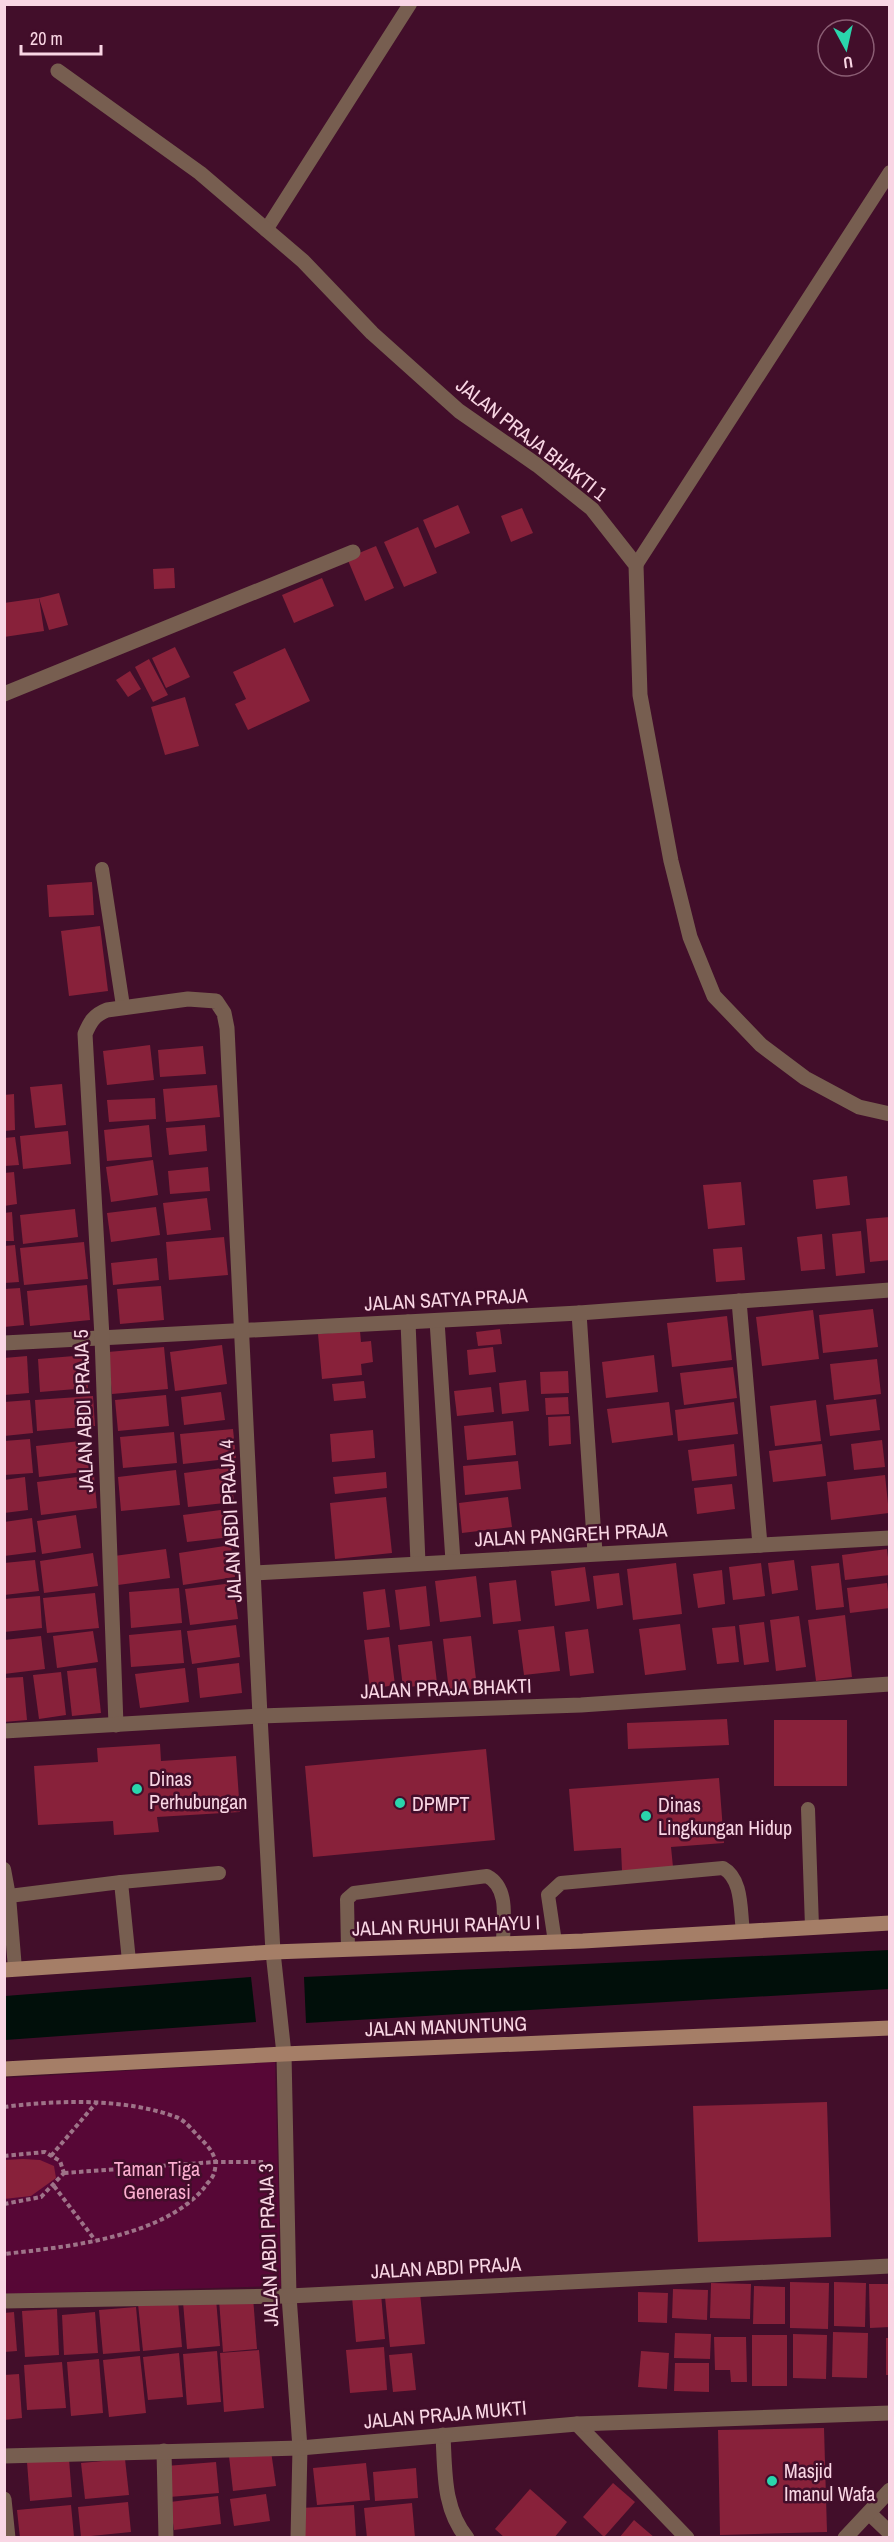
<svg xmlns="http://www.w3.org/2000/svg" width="894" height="2542" font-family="'Archivo Narrow',sans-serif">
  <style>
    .green { fill: #570736 }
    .water { fill: #010f0a }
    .building { fill: #88213a }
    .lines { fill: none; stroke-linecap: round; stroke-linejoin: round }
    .path { stroke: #9e7388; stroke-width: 4; stroke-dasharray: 4.5 3; stroke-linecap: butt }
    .lane { stroke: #775e50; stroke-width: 14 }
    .street { stroke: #775e50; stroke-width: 15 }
    .secondary { stroke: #a57e67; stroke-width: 15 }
    .poi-dot { fill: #2ad5ac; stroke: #420e2a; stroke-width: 2 }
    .labels { text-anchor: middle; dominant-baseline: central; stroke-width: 5; stroke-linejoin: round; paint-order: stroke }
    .street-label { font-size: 20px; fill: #f9d6e4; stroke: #420e2a }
    .poi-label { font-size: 20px; fill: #f9d6e4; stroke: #420e2a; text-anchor: start }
    .park-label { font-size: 20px; fill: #fcaed0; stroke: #420e2a }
  </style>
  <rect width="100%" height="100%" fill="#420e2a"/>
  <polygon class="green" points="275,2062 281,2286 5,2294 5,2078"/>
  <g class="water">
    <polygon points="890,1950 889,1989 306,2023 304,1977"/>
    <polygon points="251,1977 256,2022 5,2040 5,1996"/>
  </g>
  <g class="building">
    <polygon points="458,505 470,533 435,548 423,520"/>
    <polygon points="522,508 533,533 511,542 501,516"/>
    <polygon points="418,527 437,573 404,587 384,542"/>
    <polygon points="376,546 394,588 365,601 347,558"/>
    <polygon points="174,568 175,588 154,589 153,569"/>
    <polygon points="322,578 334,606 294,623 282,595"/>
    <polygon points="59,593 68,625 49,630 39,598"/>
    <polygon points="39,598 44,631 4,637 4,603"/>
    <polygon points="175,647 190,677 166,688 152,658"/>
    <polygon points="285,648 310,701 248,730 235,704 246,699 233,672"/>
    <polygon points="149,659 168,695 153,702 135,667"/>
    <polygon points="130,671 141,689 128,697 116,680"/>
    <polygon points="185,697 199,746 165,755 151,707"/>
    <polygon points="92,882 94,915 49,917 47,885"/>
    <polygon points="100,926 108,991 69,996 61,931"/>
    <polygon points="150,1045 154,1080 107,1085 103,1051"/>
    <polygon points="203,1046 206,1074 160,1077 158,1050"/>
    <polygon points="62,1084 66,1125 35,1128 30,1087"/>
    <polygon points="217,1085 220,1117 166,1122 163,1089"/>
    <polygon points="14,1094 15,1130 4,1131 4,1095"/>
    <polygon points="155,1098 156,1119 109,1122 107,1100"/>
    <polygon points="149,1125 152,1157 107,1161 104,1130"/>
    <polygon points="205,1125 207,1151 169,1155 166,1128"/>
    <polygon points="68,1131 71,1164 23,1169 20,1136"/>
    <polygon points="15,1137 19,1165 4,1166 4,1138"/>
    <polygon points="153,1160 158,1195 111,1202 106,1167"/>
    <polygon points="208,1167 210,1191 170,1194 168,1171"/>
    <polygon points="14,1172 17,1204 4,1206 4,1173"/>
    <polygon points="847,1176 850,1205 816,1209 813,1180"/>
    <polygon points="741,1182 745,1225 708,1229 703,1185"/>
    <polygon points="207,1198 211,1230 167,1235 163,1203"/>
    <polygon points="156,1207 160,1235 111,1242 107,1213"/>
    <polygon points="75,1209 78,1237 23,1244 20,1215"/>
    <polygon points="12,1212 14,1241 4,1241 4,1213"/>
    <polygon points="890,1217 890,1260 870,1262 866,1219"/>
    <polygon points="861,1231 865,1273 836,1276 832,1234"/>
    <polygon points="822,1234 825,1269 801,1271 797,1237"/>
    <polygon points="224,1237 228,1275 169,1280 166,1242"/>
    <polygon points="84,1242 88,1279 24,1285 20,1248"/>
    <polygon points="15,1245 19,1282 4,1283 4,1246"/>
    <polygon points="742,1247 745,1280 716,1282 713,1249"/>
    <polygon points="157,1258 159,1280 113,1285 111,1263"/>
    <polygon points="87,1285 90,1320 30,1326 27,1291"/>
    <polygon points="161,1286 164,1320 120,1324 117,1289"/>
    <polygon points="20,1288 24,1325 4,1327 4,1289"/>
    <polygon points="873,1309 878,1347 823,1353 819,1315"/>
    <polygon points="813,1310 819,1359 762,1366 756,1317"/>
    <polygon points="727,1316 732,1360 672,1367 667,1323"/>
    <polygon points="500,1329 502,1344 478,1346 476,1332"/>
    <polygon points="360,1331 361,1342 371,1341 373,1362 361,1364 362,1375 322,1379 318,1334"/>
    <polygon points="222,1345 227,1384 175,1391 170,1352"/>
    <polygon points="164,1347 168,1389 112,1394 108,1352"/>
    <polygon points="493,1347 496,1372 469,1375 467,1350"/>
    <polygon points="86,1355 88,1388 40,1392 38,1359"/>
    <polygon points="654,1355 658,1392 606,1398 602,1362"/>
    <polygon points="27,1356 29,1393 4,1395 4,1358"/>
    <polygon points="877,1359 881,1394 834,1400 830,1364"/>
    <polygon points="733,1367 737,1398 684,1405 680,1373"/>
    <polygon points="568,1371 569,1393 541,1394 540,1372"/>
    <polygon points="526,1380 529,1411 502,1414 499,1383"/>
    <polygon points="364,1381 366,1398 334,1401 332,1384"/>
    <polygon points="491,1387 494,1412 457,1416 454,1391"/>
    <polygon points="221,1392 225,1420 184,1425 181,1397"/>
    <polygon points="166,1395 169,1426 118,1431 115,1400"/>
    <polygon points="93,1396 95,1426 37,1431 35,1400"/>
    <polygon points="568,1397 569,1414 546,1415 545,1398"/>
    <polygon points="876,1399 880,1430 830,1436 826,1405"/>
    <polygon points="30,1400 33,1433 4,1436 4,1402"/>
    <polygon points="816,1400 821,1441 775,1446 770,1406"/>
    <polygon points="669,1402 673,1435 612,1443 607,1409"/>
    <polygon points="734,1402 738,1434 678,1441 675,1410"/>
    <polygon points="570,1416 571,1444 549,1446 548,1417"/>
    <polygon points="513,1421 516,1455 467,1460 464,1426"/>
    <polygon points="233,1429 236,1458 183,1464 180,1434"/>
    <polygon points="373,1430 375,1458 332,1462 330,1434"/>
    <polygon points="174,1432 177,1463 123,1468 120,1437"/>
    <polygon points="30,1439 33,1473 4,1475 4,1441"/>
    <polygon points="89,1440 92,1471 39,1477 36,1446"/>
    <polygon points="882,1440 885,1467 854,1470 851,1444"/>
    <polygon points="734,1444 737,1476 692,1481 688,1450"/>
    <polygon points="822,1444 826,1476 773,1482 769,1451"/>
    <polygon points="518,1461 521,1489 465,1495 463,1466"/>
    <polygon points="230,1467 234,1502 188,1507 184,1473"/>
    <polygon points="176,1470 180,1505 121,1511 118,1477"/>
    <polygon points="386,1472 387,1488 335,1494 333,1477"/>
    <polygon points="94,1475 97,1508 41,1515 37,1482"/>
    <polygon points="885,1475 889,1513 831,1520 827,1482"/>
    <polygon points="25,1477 28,1510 4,1513 4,1480"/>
    <polygon points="732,1484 735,1509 697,1514 694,1488"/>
    <polygon points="386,1497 392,1553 335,1559 330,1503"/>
    <polygon points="508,1497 512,1527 462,1533 459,1503"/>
    <polygon points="228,1509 231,1537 187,1542 183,1515"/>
    <polygon points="76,1515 81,1548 42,1554 37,1521"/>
    <polygon points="32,1518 36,1552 4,1556 4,1522"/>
    <polygon points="231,1545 235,1577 183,1585 179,1553"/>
    <polygon points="166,1549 170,1578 118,1585 114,1556"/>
    <polygon points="887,1549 890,1575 845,1580 842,1555"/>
    <polygon points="93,1553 98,1586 44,1593 40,1561"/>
    <polygon points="35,1560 39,1591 4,1595 4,1563"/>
    <polygon points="794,1560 798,1590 772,1594 768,1563"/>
    <polygon points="676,1563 682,1614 633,1620 627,1569"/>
    <polygon points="761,1563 765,1596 733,1600 729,1567"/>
    <polygon points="839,1563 844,1607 816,1610 811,1566"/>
    <polygon points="585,1567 590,1601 555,1606 551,1571"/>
    <polygon points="722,1570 725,1604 698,1608 693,1574"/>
    <polygon points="619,1573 623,1605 597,1609 593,1576"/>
    <polygon points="476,1576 481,1617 440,1622 435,1581"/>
    <polygon points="516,1580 521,1621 493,1624 489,1583"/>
    <polygon points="233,1583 238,1619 190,1625 185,1589"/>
    <polygon points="887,1583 890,1608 850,1613 847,1588"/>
    <polygon points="426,1586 430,1626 400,1630 395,1590"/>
    <polygon points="179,1588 182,1623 131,1628 129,1592"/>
    <polygon points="385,1589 390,1627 367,1630 363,1592"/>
    <polygon points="95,1593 99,1628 47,1633 43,1598"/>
    <polygon points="40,1596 42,1628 4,1632 4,1599"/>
    <polygon points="845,1615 852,1677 816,1681 808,1620"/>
    <polygon points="799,1616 806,1667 776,1671 770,1620"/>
    <polygon points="764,1622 769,1662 744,1665 739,1625"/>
    <polygon points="680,1624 686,1670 645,1675 639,1629"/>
    <polygon points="236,1625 240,1657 192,1664 187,1631"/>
    <polygon points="554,1626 560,1671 524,1675 518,1630"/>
    <polygon points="735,1626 739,1662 717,1664 712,1628"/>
    <polygon points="588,1629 594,1673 570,1676 565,1632"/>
    <polygon points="181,1630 184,1663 131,1667 129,1635"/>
    <polygon points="93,1631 98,1662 57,1668 53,1636"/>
    <polygon points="41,1636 45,1669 4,1674 4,1640"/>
    <polygon points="471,1636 477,1688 449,1691 443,1639"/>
    <polygon points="389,1637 395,1685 370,1689 364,1640"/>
    <polygon points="432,1641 437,1683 403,1688 398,1645"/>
    <polygon points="239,1663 242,1693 200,1698 197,1668"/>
    <polygon points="96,1668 101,1713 72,1716 67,1671"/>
    <polygon points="185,1668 189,1702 140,1708 135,1674"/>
    <polygon points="61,1672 66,1715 39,1719 33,1675"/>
    <polygon points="23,1677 27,1720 4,1722 4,1678"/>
    <polygon points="727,1719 729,1745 628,1749 627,1723"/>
    <rect x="774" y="1720" width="73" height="66"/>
    <polygon points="160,1744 161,1761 236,1756 240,1812 157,1817 159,1832 114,1835 113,1821 38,1825 34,1766 98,1762 97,1748"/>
    <polygon points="486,1749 495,1840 313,1857 305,1766"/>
    <polygon points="719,1778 724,1843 671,1847 673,1867 622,1871 621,1848 574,1851 569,1789"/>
    <polygon points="827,2102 831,2237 698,2242 693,2106"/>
    <polygon points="23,2159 40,2160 54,2166 56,2178 31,2196 4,2199 4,2160"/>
    <polygon points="790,2282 829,2283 828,2329 790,2328"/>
    <polygon points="834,2282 866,2283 865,2327 834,2326"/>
    <polygon points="711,2283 751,2284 750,2319 710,2318"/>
    <polygon points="869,2284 890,2284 890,2327 870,2328"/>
    <polygon points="754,2286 785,2287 785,2324 753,2324"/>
    <polygon points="673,2289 708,2290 707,2320 672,2318"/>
    <polygon points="638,2292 668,2293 667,2323 638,2322"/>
    <polygon points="420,2293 425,2344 390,2347 385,2297"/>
    <polygon points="381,2294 385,2339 356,2342 352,2297"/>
    <polygon points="253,2297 257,2349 223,2352 219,2300"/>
    <polygon points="216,2299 220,2346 187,2349 183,2302"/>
    <polygon points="178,2301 182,2347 143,2351 138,2304"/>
    <polygon points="136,2307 140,2351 103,2354 99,2310"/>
    <polygon points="57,2309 59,2355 25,2357 22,2311"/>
    <polygon points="14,2312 17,2351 4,2352 4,2313"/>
    <polygon points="95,2312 98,2353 64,2355 62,2315"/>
    <polygon points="833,2332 868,2333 867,2378 832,2377"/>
    <polygon points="675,2333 711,2334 710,2359 674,2358"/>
    <polygon points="793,2334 827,2335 826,2379 793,2378"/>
    <rect x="752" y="2335" width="35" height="51"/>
    <polygon points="714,2337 746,2337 747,2382 731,2382 730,2370 715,2370"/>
    <rect x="886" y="2338" width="4" height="37"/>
    <polygon points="384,2347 387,2390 350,2393 346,2350"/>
    <polygon points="259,2350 264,2408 224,2412 220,2353"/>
    <polygon points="217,2351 221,2402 187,2405 183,2354"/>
    <polygon points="641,2351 669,2353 667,2389 638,2387"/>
    <polygon points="179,2353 183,2397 148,2400 143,2357"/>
    <polygon points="412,2353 416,2390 393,2392 389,2355"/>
    <polygon points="140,2356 146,2413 109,2417 103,2360"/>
    <polygon points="99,2359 103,2413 71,2416 67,2362"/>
    <polygon points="62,2362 66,2408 27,2410 24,2365"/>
    <polygon points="675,2363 709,2363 709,2392 674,2391"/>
    <polygon points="19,2374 22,2418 4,2420 4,2375"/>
    <polygon points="824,2428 827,2532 720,2535 718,2430"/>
    <polygon points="271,2451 276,2486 233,2491 229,2456"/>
    <polygon points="69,2459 72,2497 30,2501 27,2462"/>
    <polygon points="125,2459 129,2495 85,2499 81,2463"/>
    <polygon points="216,2462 219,2493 169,2497 166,2466"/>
    <polygon points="366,2463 370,2500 317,2505 313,2468"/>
    <polygon points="416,2468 418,2498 375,2501 373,2472"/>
    <polygon points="613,2483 635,2502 604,2537 583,2517"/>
    <polygon points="530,2489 567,2522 554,2538 505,2538 495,2529"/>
    <polygon points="266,2494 270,2521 234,2526 230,2499"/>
    <polygon points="218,2496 221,2524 174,2530 170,2502"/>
    <polygon points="128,2502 131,2532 81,2537 78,2507"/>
    <polygon points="412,2503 415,2538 367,2538 364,2508"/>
    <polygon points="71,2505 74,2537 20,2538 17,2510"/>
    <polygon points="354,2505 356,2538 303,2538 301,2508"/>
    <polygon points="634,2520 655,2538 619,2538"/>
  </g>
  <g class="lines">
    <g class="path">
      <path d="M 4,2107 C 58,2100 125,2098 176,2117 C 185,2120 193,2131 200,2138 C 210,2148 219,2158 214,2173 C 213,2178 207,2183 204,2188 C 162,2238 65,2247 4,2254"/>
      <polyline points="4,2156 45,2152 60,2161 64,2173"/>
      <polyline points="51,2156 96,2103"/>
      <polyline points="64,2173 215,2162 266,2162"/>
      <polyline points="54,2186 95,2240"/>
      <polyline points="4,2204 41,2197 64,2173"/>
    </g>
    <g class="lane">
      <polyline points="266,230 410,4"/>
      <polyline points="636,565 890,172"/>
      <polyline points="102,869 123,1006"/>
      <polyline points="808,1809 812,1927"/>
      <polyline points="4,1869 9,1896"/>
      <polyline points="121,1882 219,1873"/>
      <path d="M 555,1942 L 548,1895 L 561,1883 L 723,1868 C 743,1879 740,1911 743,1931"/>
      <path d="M 348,1949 L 347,1899 L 354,1893 L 487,1876 C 510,1888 503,1921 503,1944"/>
      <polyline points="15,1969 9,1896 121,1882 129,1961"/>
    </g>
    <g class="street">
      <polyline points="58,71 200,173 303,261 372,333 459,411 537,465 592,509 636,565 640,695 671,861 690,937 714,996 761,1045 805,1078 859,1107 890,1114"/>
      <polyline points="4,694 353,552"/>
      <polyline points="739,1301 760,1545"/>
      <polyline points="579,1313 595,1553"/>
      <polyline points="437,1321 453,1561"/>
      <polyline points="408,1322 418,1563"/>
      <polyline points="4,1343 579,1313 890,1290"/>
      <polyline points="254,1573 890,1538"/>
      <path d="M 116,1725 L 102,1337 L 85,1034 C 90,1022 94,1015 107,1010 L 188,999 L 216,1001 L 224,1013 L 227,1028 L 260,1716 L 273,1952 L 284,2054 L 289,2296 L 300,2448 L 298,2538"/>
      <polyline points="4,1731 260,1716 581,1705 890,1684"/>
      <polyline points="4,2301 289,2296 890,2266"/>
      <polyline points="577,2424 687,2538"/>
      <path d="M 443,2435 C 445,2472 443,2509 467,2538"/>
      <polyline points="164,2451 166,2538"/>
      <polyline points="4,2456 300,2448 577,2424 890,2413"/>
      <polyline points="4,2499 8,2538"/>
      <polyline points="869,2513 890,2533"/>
      <polyline points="845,2538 890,2490"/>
    </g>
    <g class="secondary">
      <polyline points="4,1970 273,1952 583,1941 890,1923"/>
      <polyline points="4,2069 284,2054 890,2028"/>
    </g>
  </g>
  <g class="poi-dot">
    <circle cx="137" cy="1789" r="6"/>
    <circle cx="400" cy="1803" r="6"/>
    <circle cx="646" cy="1816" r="6"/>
    <circle cx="772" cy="2481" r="6"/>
  </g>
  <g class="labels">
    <g class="street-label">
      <text transform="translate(532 439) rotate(38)">JALAN PRAJA BHAKTI 1</text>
      <text transform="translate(446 1299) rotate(-3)">JALAN SATYA PRAJA</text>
      <text transform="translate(83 1411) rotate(-92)">JALAN ABDI PRAJA 5</text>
      <text transform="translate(230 1521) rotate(-93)">JALAN ABDI PRAJA 4</text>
      <text transform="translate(571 1534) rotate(-3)">JALAN PANGREH PRAJA</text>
      <text transform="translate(446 1688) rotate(-2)">JALAN PRAJA BHAKTI</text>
      <text transform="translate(446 1925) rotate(-2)">JALAN RUHUI RAHAYU I</text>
      <text transform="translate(446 2026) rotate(-2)">JALAN MANUNTUNG</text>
      <text transform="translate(268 2245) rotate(-92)">JALAN ABDI PRAJA 3</text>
      <text transform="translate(446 2267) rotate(-3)">JALAN ABDI PRAJA</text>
      <text transform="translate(445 2414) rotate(-5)">JALAN PRAJA MUKTI</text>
    </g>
    <g class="poi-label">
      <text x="149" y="1778">Dinas<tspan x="149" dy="23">Perhubungan</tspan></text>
      <text x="412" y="1803">DPMPT</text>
      <text x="658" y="1804">Dinas<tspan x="658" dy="23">Lingkungan Hidup</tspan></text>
      <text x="784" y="2470">Masjid<tspan x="784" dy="23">Imanul Wafa</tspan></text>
    </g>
    <g class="park-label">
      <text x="157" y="2168">Taman Tiga<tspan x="157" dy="23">Generasi</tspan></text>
    </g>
  </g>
  <rect width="894" height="2542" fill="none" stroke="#f9d6e4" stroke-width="12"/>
  <g transform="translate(846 48) rotate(172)"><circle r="28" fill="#420e2a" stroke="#8b5e74" stroke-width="1.5"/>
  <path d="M0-4.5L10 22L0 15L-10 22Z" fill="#2ad5ac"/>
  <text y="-9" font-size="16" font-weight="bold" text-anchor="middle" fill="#f9d6e4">U</text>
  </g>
  <path d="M21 45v9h80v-9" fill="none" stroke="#f9d6e4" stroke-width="3"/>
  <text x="30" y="45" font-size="18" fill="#f9d6e4" stroke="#420e2a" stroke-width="4.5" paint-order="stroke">20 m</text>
</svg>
